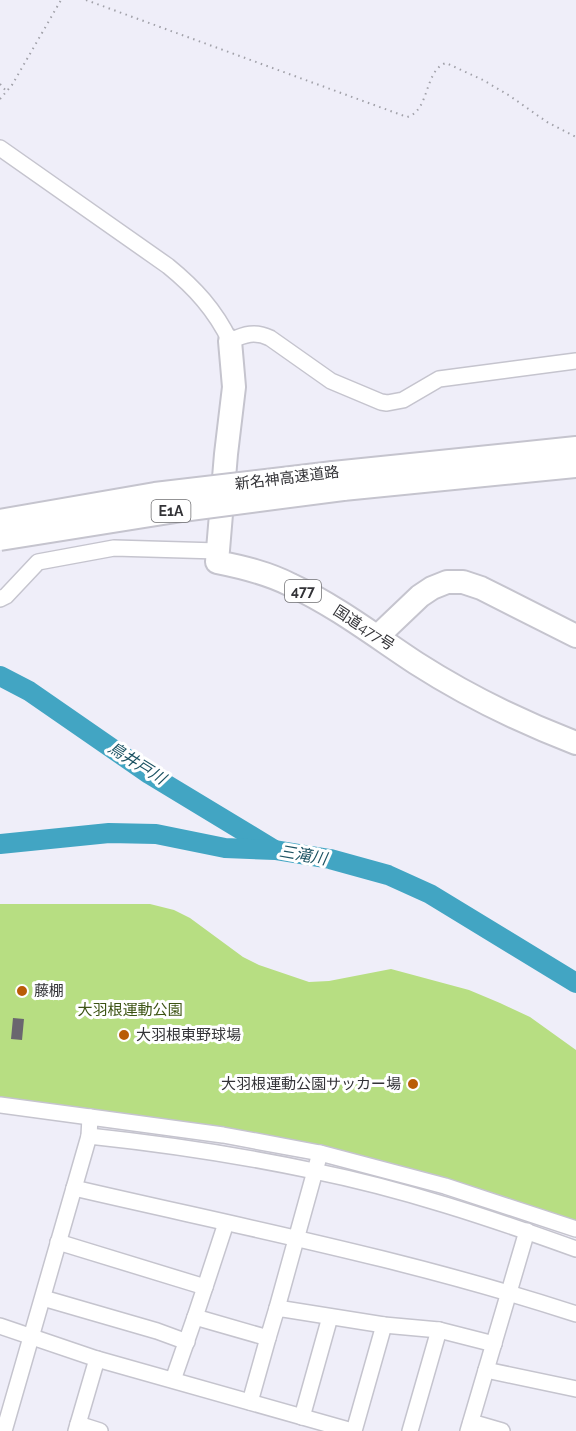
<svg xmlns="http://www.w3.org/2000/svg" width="576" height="1431" font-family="Raleway,'Noto Sans JP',sans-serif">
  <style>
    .green { fill: #b7de82 }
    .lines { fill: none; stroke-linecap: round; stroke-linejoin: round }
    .river { stroke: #42a5c3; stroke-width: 20 }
    .building { fill: #6a666f }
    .minor-casing { stroke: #c5c4ce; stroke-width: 18 }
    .highway-casing { stroke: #c5c4ce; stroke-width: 26 }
    .path { stroke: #a1a1a9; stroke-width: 2; stroke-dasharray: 1.5 4.5; stroke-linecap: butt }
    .minor { stroke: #fff; stroke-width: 15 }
    .highway { stroke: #fff; stroke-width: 22 }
    .highway-bridge-casing { stroke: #c5c4ce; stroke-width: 26; stroke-linecap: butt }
    .highway-bridge { stroke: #fff; stroke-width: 22 }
    .poi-dot { fill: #b95c07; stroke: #fff; stroke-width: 2 }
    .labels { text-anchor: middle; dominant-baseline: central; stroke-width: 6; stroke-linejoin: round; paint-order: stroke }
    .shield { fill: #fff; stroke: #707073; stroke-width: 1.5 }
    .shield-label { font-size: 14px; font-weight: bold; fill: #333337 }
    .street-label { font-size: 15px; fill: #333337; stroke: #fff }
    .poi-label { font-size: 15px; fill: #333337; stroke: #fff; text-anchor: start }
    .park-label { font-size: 15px; fill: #3c5313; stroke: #fff }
    .water-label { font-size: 16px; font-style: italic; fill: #1c5363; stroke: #fff }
  </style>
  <rect width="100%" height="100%" fill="#efeef9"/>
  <polygon class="green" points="0,904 150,904 174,910 190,918 243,957 259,965 309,982 329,981 391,969 469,990 500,1003 530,1017 576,1050 576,1225 449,1181 0,1101"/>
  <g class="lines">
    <g class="river">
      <polyline points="0,676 29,691 149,774 273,849"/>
      <polyline points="0,844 109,833 156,834 225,848 275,850 330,859 388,875 430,894 576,983"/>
    </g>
  </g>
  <polygon class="building" points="13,1018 24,1019 22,1040 11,1039"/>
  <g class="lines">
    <defs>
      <g id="minor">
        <path d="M 0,148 L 168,266 C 195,288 215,310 230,341 C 245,334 255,331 270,338 L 331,381 L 381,402 L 387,403 L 403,400 L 439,379 L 576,361"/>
        <polyline points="0,599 6,596 38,562 114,548 218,551"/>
        <polyline points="0,1105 90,1117"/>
        <polyline points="89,1136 90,1117 223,1135 320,1153"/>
        <path d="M 74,1188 C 242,1227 412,1260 576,1314"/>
        <polyline points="58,1242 205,1287 195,1317 268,1338 277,1308 384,1325 439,1330 494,1344"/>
        <polyline points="205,1287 226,1223"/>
        <polyline points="43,1298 157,1331 187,1342"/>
        <polyline points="277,1308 320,1153 445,1186 576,1229"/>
        <polyline points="0,1326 97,1359 352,1431"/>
        <polyline points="486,1370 576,1389"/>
        <polyline points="173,1380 195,1317"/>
        <polyline points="250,1402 268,1338"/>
        <polyline points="302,1417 330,1317"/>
        <polyline points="471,1422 502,1431"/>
        <polyline points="78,1424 97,1359"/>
        <path d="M 4,1431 L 89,1136 C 164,1144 239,1155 314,1171 C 403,1189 490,1218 576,1249"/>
        <polyline points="76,1431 78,1424 100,1431"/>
        <polyline points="354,1431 384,1325"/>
        <polyline points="410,1431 439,1330"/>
        <polyline points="468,1431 527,1231"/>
      </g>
      <g id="highway">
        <path d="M 230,341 L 234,387 L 226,454 L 217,562 C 242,567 268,573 291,585 C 336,606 375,636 416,663 C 466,695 521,722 576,743"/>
        <polyline points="333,473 576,448"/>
        <polyline points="343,489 576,466"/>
        <polyline points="378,636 420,596 432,588 447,582 463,582 481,588 576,636"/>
      </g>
    </defs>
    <use href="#minor" class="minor-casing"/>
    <use href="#highway" class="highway-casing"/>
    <g class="path">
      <path d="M 86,0 L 407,117 C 430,111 424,70 446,63 L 483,80 L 510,96 L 547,122 L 576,137"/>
      <polyline points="0,84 7,92"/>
      <polyline points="0,99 12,85 61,0"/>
    </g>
    <use href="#minor" class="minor"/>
    <use href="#highway" class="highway"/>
    <defs>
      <g id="highway-bridge">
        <polyline points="0,521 155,494 333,473"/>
        <polyline points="0,539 182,510 343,489"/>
      </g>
    </defs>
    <use href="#highway-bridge" class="highway-bridge-casing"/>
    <use href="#highway-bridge" class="highway-bridge"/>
  </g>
  <g class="poi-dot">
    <circle cx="22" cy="991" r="6"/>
    <circle cx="124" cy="1035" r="6"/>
    <circle cx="413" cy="1084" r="6"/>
  </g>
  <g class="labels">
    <g class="shield">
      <rect x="151.5" y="500" width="39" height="22" rx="4.5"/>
      <rect x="285" y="580" width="36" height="22" rx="4.5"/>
    </g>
    <g class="shield-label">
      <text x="171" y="511">E1A</text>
      <text x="303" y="591">477</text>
    </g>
    <g class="street-label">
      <text transform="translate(287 478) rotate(-7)">新名神高速道路</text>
      <text transform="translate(364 628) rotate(33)">国道477号</text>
    </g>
    <g class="poi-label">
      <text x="34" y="991">藤棚</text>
      <text x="136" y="1035">大羽根東野球場</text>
      <text x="401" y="1084" text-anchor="end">大羽根運動公園サッカー場</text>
    </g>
    <g class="park-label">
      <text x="130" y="1010">大羽根運動公園</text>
    </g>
    <g class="water-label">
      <text transform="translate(137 763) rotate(32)">鳥井戸川</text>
      <text transform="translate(303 855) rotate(10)">三滝川</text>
    </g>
  </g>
</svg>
